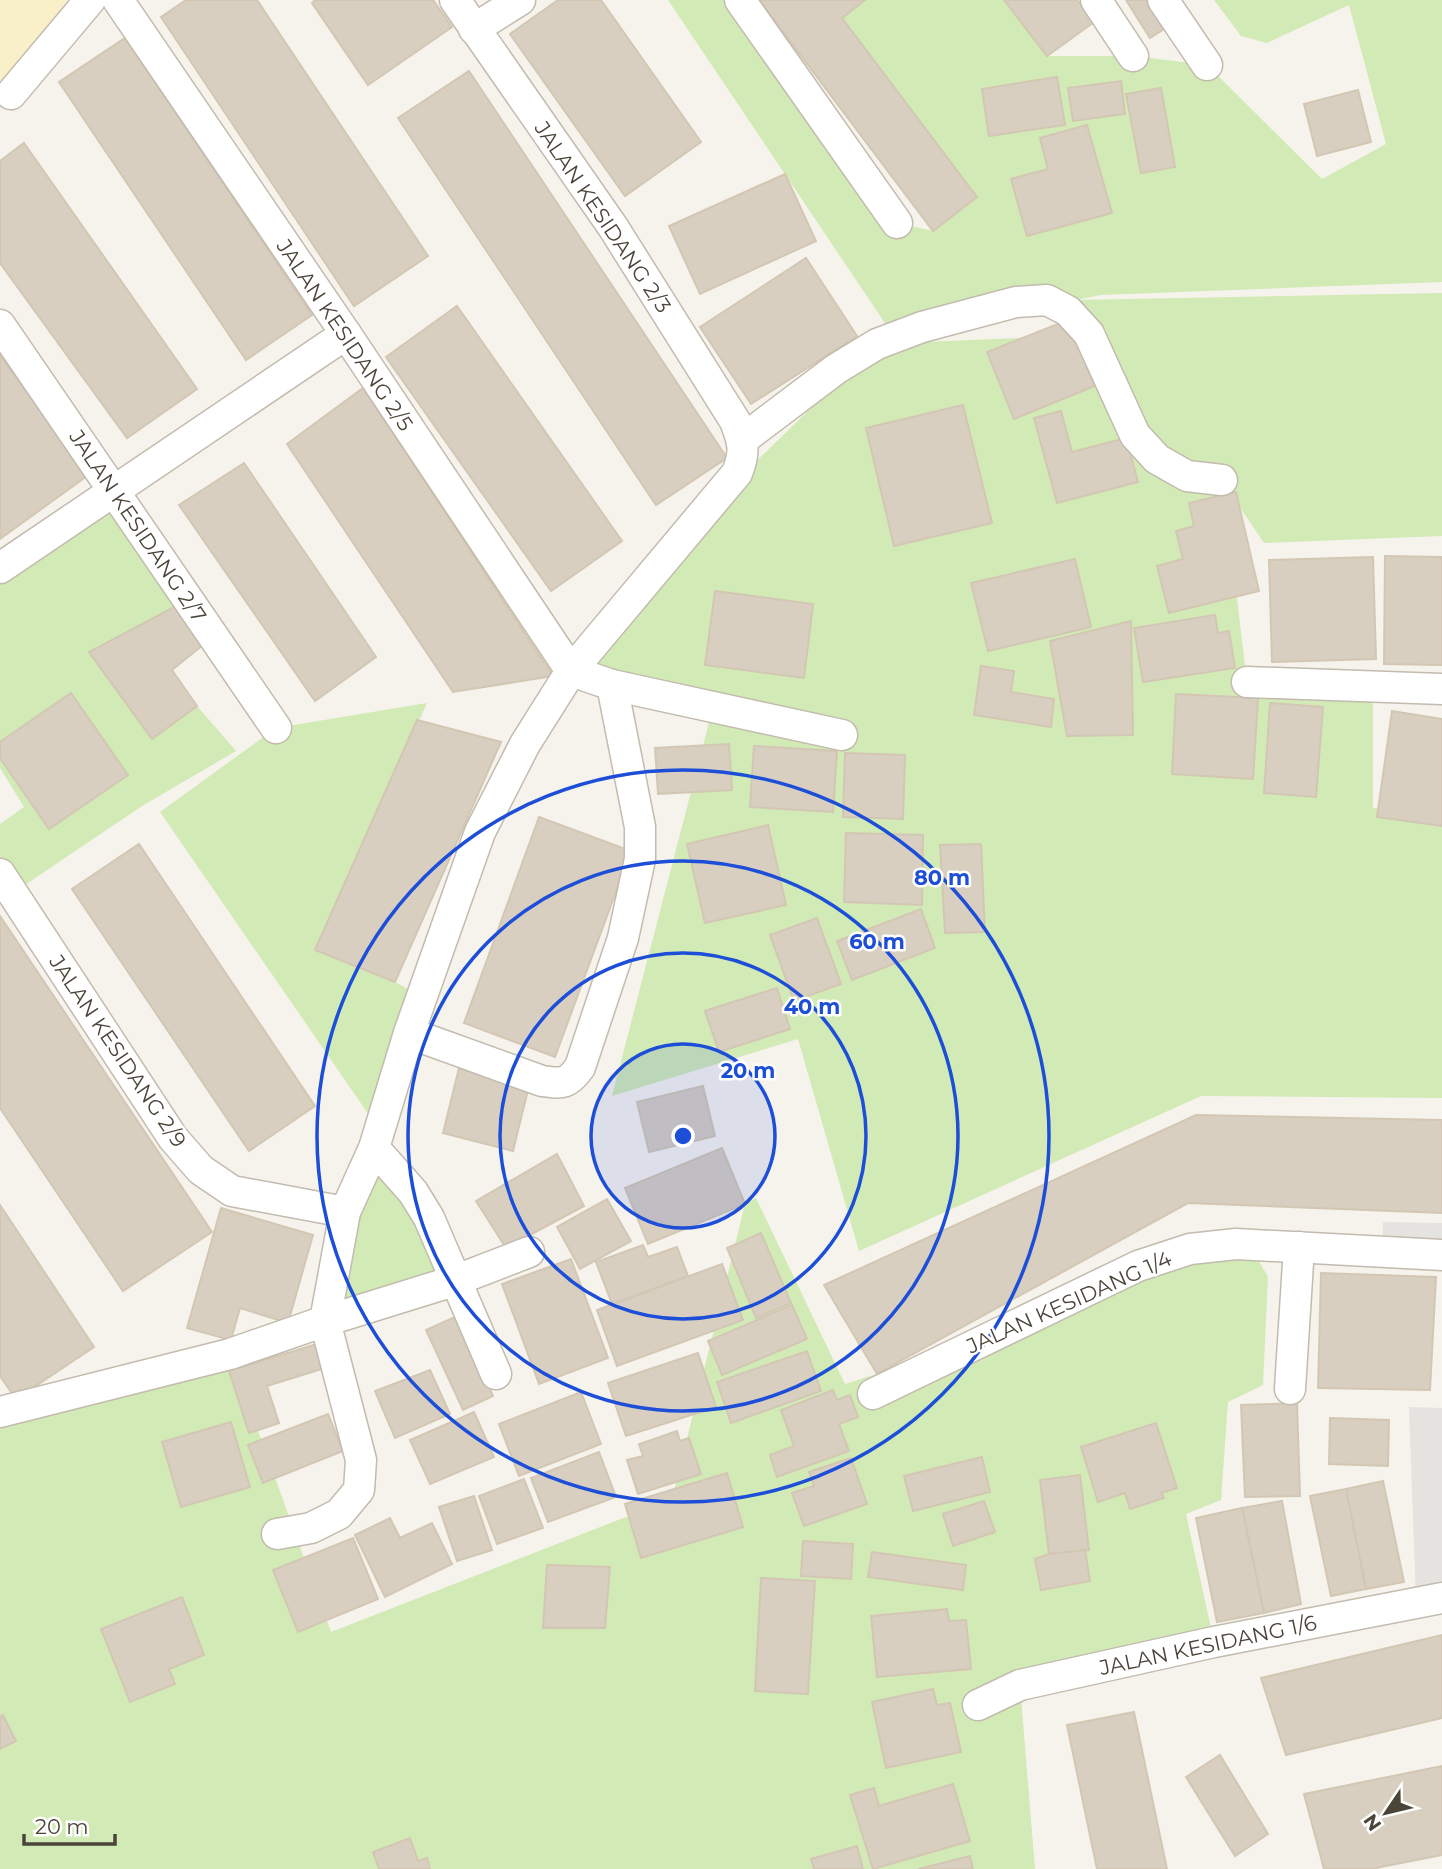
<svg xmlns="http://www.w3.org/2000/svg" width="1442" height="1869" font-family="Montserrat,sans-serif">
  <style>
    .green { fill: #d2eab5 }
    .sand { fill: #f9efc9 }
    .parking { fill: #e5e3e0 }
    .building { fill: #d8cfc1; stroke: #d3c7b4; stroke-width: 2 }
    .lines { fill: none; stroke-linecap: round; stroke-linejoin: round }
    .minor-casing { stroke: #c2bbae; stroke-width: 33 }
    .minor { stroke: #fff; stroke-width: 30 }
    .ring { fill: none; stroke: #1d4ed8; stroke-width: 3.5 }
    .labels { text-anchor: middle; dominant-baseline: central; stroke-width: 5; stroke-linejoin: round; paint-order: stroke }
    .street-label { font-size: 21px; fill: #4b4439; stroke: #fff }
    .centre { fill: #1d4ed8; stroke: #fff; stroke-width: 3.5 }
    .ring-label { font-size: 21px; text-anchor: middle; font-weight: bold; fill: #1d4ed8; stroke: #fff; stroke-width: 5; stroke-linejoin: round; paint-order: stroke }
  </style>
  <rect width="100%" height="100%" fill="#f6f3ec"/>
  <g class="green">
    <polygon points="668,0 737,0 897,223 933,231 977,197 842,18 865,0 1004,0 1047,56 1133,56 1207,65 1322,179 1386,144 1349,5 1267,43 1241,36 1214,0 1442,0 1442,282 1101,295 1076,300 1442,293 1442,536 1264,543 1223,482 1247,682 1373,701 1373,808 1442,809 1442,1098 1201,1096 859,1251 798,1039 612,1096 713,707 571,671 703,513 877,344 1086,335 1070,302 895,338"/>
    <polygon points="114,491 178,605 89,652 197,706 236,751 142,806 13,893 0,874 0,824 24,807 0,768 0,568"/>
    <polygon points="427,703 316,950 395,982 413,992 369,1115 160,812 276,728"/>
    <polygon points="374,1148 454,1281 327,1320"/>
    <polygon points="756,1198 845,1384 982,1340 1138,1266 1249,1244 1268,1277 1263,1385 1228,1402 1221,1500 1186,1514 1214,1642 1020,1685 1035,1869 0,1869 0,1412 230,1354 331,1632 672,1499 745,1204"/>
  </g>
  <polygon class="sand" points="0,0 67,0 0,92"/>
  <g class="parking">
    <polygon points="1383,1222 1442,1223 1442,1255 1382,1252"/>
    <polygon points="1409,1407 1442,1408 1442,1598 1416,1603"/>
  </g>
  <g class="building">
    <polygon points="186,0 257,0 428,256 354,306 161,17"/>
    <polygon points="315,0 433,0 452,27 368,85 312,3"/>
    <polygon points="558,0 601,0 701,142 625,196 510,34"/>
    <polygon points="759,0 865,0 842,18 977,197 933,231"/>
    <polygon points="1004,0 1077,0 1094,22 1047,56"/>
    <polygon points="1126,0 1150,0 1167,27 1150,38"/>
    <polygon points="125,38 312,315 246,360 59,82"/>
    <polygon points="469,71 727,458 656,505 398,118"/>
    <polygon points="1057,77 1065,125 989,136 982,89"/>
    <polygon points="1121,81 1125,114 1073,121 1068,88"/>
    <polygon points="1161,88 1175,167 1141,173 1126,94"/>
    <polygon points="1358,90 1371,142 1317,156 1304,104"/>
    <polygon points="1087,125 1112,213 1027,236 1011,179 1048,169 1040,138"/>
    <polygon points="24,143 197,389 127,438 0,263 0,161"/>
    <polygon points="785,174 816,241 700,294 669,226"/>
    <polygon points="806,258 857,336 751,404 700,327"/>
    <polygon points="457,306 622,541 551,591 386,357"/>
    <polygon points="1068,320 1095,386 1014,419 987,352"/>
    <polygon points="0,355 87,476 0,539"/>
    <polygon points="363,388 553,676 453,692 287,444"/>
    <polygon points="963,405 992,523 894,546 866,428"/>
    <polygon points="1061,411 1072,452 1126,438 1138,482 1057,503 1034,418"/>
    <polygon points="244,463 376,657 315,701 179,505"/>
    <polygon points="1236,492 1259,591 1169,613 1157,566 1183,559 1176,531 1194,526 1189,503"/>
    <polygon points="1385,556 1442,557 1442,665 1384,664"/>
    <polygon points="1373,557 1376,659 1272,662 1269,560"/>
    <polygon points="1075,559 1091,627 988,651 971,583"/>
    <polygon points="715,591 813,604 804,678 705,665"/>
    <polygon points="178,605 204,644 172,670 197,706 152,739 89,652"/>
    <polygon points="1215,615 1218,633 1229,631 1235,668 1143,682 1134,628"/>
    <polygon points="1131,621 1133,735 1067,736 1050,641"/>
    <polygon points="981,666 1014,671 1011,692 1054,699 1051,727 974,715"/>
    <polygon points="71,693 128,775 49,829 0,758 0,742"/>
    <polygon points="1176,694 1258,698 1253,779 1172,774"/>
    <polygon points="1270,703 1323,707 1316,797 1264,793"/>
    <polygon points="1392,711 1442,719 1442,826 1377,817"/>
    <polygon points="417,720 501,742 395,982 315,950"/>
    <polygon points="729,744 732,790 658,794 655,748"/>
    <polygon points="754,746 837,751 833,812 750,807"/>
    <polygon points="845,753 905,755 903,819 843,817"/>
    <polygon points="539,817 631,851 555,1057 464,1023"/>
    <polygon points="768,825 786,905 705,923 687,844"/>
    <polygon points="846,833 923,835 922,905 844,902"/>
    <polygon points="139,844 315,1106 249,1151 72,889"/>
    <polygon points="981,844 985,932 945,933 940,845"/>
    <polygon points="921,909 935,948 852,980 837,941"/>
    <polygon points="0,916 212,1232 123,1291 0,1108"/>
    <polygon points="817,918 841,984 794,1001 770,935"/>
    <polygon points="777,988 790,1029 719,1052 705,1011"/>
    <polygon points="459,1068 529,1086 513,1151 443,1133"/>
    <polygon points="703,1086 715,1136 649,1152 637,1102"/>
    <polygon points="1196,1115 1442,1120 1442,1213 1188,1203 877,1374 824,1285"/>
    <polygon points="722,1148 745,1204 648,1244 625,1188"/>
    <polygon points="557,1154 584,1206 506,1248 476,1201"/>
    <polygon points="607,1199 631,1241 580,1269 557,1227"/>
    <polygon points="0,1205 94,1347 16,1399 0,1376"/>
    <polygon points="221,1208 313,1235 288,1323 240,1308 231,1340 187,1328"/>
    <polygon points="761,1233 791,1303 756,1318 727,1248"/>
    <polygon points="643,1245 648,1257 677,1247 688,1276 612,1304 596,1262"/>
    <polygon points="571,1259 608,1358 539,1384 502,1284"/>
    <polygon points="722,1264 743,1320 617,1366 597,1310"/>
    <polygon points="1321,1273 1436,1277 1430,1390 1318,1388"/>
    <polygon points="792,1305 807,1339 722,1375 708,1341"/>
    <polygon points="457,1316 493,1396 463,1410 426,1330"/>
    <polygon points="323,1342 331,1366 267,1386 279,1423 249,1433 229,1371"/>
    <polygon points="807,1351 821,1391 731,1423 717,1382"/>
    <polygon points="698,1353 716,1407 626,1436 608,1383"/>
    <polygon points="430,1370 450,1414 395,1438 375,1391"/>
    <polygon points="833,1390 837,1400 850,1395 858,1417 839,1424 849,1451 777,1477 770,1455 794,1446 781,1410"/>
    <polygon points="581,1392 601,1444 519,1476 499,1424"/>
    <polygon points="1297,1403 1300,1496 1245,1497 1241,1405"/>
    <polygon points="474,1412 494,1457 430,1484 410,1440"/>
    <polygon points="328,1414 343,1451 263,1483 248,1445"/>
    <polygon points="1330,1418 1389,1420 1388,1466 1329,1464"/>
    <polygon points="231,1422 250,1487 181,1507 162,1442"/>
    <polygon points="1156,1423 1177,1488 1161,1493 1164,1498 1130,1509 1125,1493 1098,1502 1081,1447"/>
    <polygon points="677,1431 680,1441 689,1438 701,1474 638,1494 627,1460 643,1456 639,1444"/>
    <polygon points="599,1452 616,1497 548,1522 531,1478"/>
    <polygon points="982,1457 990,1492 913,1511 904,1476"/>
    <polygon points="851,1458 867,1504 804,1526 792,1493 814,1486 809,1472"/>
    <polygon points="727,1473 743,1527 641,1558 625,1504"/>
    <polygon points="1080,1475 1089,1550 1049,1554 1040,1480"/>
    <polygon points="524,1479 543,1528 497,1544 479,1496"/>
    <polygon points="1383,1481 1404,1582 1366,1589 1346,1489"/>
    <polygon points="1346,1489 1366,1589 1331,1596 1310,1496"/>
    <polygon points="474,1496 492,1550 457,1561 439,1507"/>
    <polygon points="984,1501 995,1532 953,1546 943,1514"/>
    <polygon points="1282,1501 1301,1604 1264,1613 1242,1508"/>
    <polygon points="1242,1508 1264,1613 1217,1622 1196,1518"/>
    <polygon points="390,1518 400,1538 432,1523 452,1564 385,1597 355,1535"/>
    <polygon points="353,1538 378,1599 298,1632 273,1570"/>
    <polygon points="803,1541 853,1544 851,1579 801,1576"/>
    <polygon points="1085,1550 1090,1581 1041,1590 1035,1559 1049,1554"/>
    <polygon points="872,1552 966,1565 963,1590 868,1577"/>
    <polygon points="547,1565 610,1567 605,1628 543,1628"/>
    <polygon points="761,1578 815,1581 808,1694 755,1691"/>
    <polygon points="182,1597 204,1655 169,1669 175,1684 130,1702 101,1629"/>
    <polygon points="947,1609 949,1621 966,1620 971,1669 877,1677 871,1616"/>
    <polygon points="1442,1635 1442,1718 1286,1755 1261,1678"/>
    <polygon points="933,1689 937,1705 950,1703 961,1752 886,1768 872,1702"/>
    <polygon points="1134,1712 1167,1869 1097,1869 1067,1725"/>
    <polygon points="3,1715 16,1741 0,1749 0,1717"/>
    <polygon points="1220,1755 1268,1834 1235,1856 1186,1777"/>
    <polygon points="1442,1766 1442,1855 1371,1869 1324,1869 1304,1794"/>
    <polygon points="953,1784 970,1841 873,1869 850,1795 874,1788 879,1806"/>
    <polygon points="410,1838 418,1861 427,1858 430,1869 379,1869 373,1852"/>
    <polygon points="857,1846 863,1869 814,1869 811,1859"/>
    <polygon points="970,1856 973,1869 918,1869"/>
  </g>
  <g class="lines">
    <defs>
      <g id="minor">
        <polyline points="118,0 346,334 571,671 612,685 842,735"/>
        <polyline points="740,0 897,223"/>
        <polyline points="1096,0 1133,56"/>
        <polyline points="1163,0 1207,65"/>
        <polyline points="474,29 520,0"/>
        <polyline points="11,94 90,0"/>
        <polyline points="0,325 276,728"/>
        <polyline points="742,440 836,369 877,344 922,327 1016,302 1047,300 1068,311 1089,334 1135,435 1157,459 1187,476 1222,480"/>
        <polyline points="0,568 346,334"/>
        <polyline points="1247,682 1442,689"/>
        <polyline points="0,874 173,1138 201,1170 232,1191 345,1212"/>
        <path d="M 409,1033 L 542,1081 C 563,1084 568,1084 580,1067 L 623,938 L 640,859 L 640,827 L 612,685"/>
        <polyline points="374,1148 413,1192 429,1218 496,1374"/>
        <polyline points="1290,1389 1299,1247"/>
        <polyline points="873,1394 1138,1266 1190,1249 1236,1244 1442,1255"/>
        <polyline points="0,1412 230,1354 325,1321 454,1281 529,1252"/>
        <path d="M 277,1534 L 311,1528 L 339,1514 L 359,1490 L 361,1460 L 325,1321 L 345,1212 L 374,1148 L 409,1033 L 480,832 L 525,744 L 571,671 L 737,473 C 746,451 743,442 735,421 L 613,227 L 455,0"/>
        <polyline points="978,1705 1020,1685 1214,1642 1442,1598"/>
      </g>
    </defs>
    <use href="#minor" class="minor-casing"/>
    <use href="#minor" class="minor"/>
  </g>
  <circle cx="683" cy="1136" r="92" fill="#1d4ed8" fill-opacity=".12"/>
  <g class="ring">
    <circle cx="683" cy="1136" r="92"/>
    <circle cx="683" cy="1136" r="183"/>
    <circle cx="683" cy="1136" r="275"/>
    <circle cx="683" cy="1136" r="366"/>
  </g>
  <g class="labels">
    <g class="street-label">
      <text transform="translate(603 217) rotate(56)">JALAN KESIDANG 2/3</text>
      <text transform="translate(345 335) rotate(56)">JALAN KESIDANG 2/5</text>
      <text transform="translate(138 526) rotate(56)">JALAN KESIDANG 2/7</text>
      <text transform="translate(118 1051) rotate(56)">JALAN KESIDANG 2/9</text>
      <text transform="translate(1069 1302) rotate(-24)">JALAN KESIDANG 1/4</text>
      <text transform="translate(1208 1645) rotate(-12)">JALAN KESIDANG 1/6</text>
    </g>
  </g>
  <circle cx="683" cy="1136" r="10" class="centre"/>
  <g class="ring-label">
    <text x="942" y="885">80 m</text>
    <text x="877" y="949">60 m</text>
    <text x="812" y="1014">40 m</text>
    <text x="748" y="1078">20 m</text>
  </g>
  <g transform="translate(1386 1813) rotate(235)" stroke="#ffffff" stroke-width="5" paint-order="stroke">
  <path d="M0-5L12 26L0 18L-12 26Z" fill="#4b4439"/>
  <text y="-10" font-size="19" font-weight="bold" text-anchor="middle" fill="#4b4439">N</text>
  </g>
  <path d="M24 1834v10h91v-10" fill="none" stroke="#4b4439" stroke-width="3.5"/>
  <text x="35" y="1834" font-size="21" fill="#4b4439" stroke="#ffffff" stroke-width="5" paint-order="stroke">20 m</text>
</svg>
